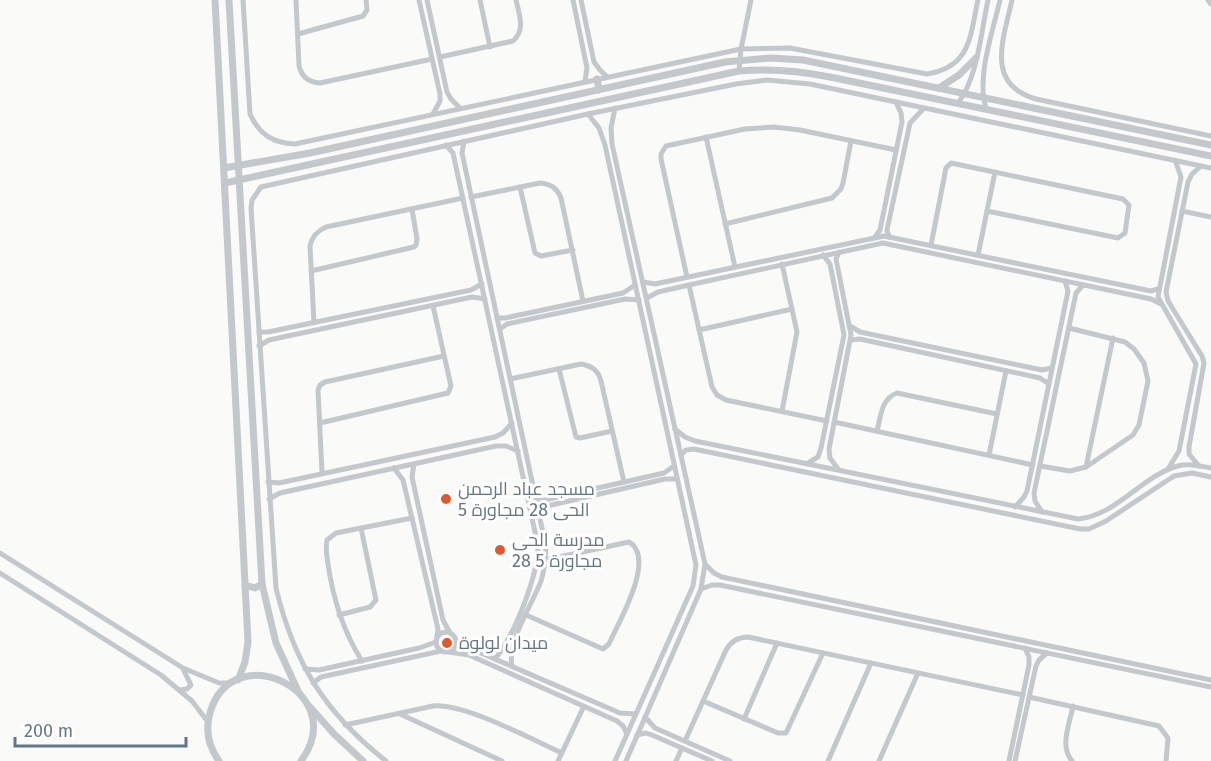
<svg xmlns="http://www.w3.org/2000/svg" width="1211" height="761" font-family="'Fira Sans',Cairo,sans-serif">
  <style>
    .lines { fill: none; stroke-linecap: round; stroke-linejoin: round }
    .minor { stroke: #c3c8cc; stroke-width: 5 }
    .tertiary { stroke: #c3c8cc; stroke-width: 7 }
    .poi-dot { fill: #e4572e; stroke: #fff; stroke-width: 2 }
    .labels { text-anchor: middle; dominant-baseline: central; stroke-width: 6; stroke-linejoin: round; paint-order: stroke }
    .poi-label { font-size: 18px; fill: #657683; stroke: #fff; text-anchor: start }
  </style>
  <rect width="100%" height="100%" fill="#fafaf8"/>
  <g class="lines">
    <g class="minor">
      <path d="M 243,0 L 250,114 C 259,134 272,143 295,144 L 741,49 L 790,48 L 927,74 C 971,67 970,36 978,0"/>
      <path d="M 296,0 L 299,66 C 302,77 308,82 320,83 L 432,59"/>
      <polyline points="419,0 440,94 440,101 433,114"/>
      <polyline points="427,0 447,92 451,99 460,108"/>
      <polyline points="480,0 490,47"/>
      <polyline points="573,0 587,68 585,81"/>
      <polyline points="581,0 594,62 600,70 607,77"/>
      <path d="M 1012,0 C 1004,38 984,84 1036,99 L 1211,136"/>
      <polyline points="1208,0 1211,4"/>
      <polyline points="298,34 363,16 367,10 366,0"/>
      <path d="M 440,57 L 513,41 C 526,29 519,15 516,0"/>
      <polyline points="739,71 741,49 751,0"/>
      <path d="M 958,103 C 978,77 981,32 988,0"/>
      <polyline points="615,108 611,128 612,144 705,564 701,589 626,761"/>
      <path d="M 986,108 C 976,78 993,31 1000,0"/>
      <polyline points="588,114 599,128 605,145 696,565 693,586 615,761"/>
      <polyline points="706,137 735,267"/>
      <path d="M 464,141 L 462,153 L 546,547 C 545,559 545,570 541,581 C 532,605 507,641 512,666"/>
      <path d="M 446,145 L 453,153 L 538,546 C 538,576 514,636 495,659"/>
      <polyline points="520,187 535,253 541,256 573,250"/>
      <path d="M 471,197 L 540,183 C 551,184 557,188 561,198 L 583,301"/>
      <polyline points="1182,211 1211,217"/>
      <polyline points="725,224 832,198 841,189 843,183 851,141"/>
      <polyline points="875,237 880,230 902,122 901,113 896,102"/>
      <polyline points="889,237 887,230 910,123 924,108"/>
      <polyline points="931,245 946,168 951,163 1123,199 1129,205 1125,233 1118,238 987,211"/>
      <polyline points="978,255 995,172"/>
      <polyline points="311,271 414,247 416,245 417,239 412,209"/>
      <polyline points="687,277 661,159 661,154 666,146 745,129 774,127 800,130 896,150"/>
      <polyline points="643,282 655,284 884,236 1151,291 1158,289"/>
      <polyline points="689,285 712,387 717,395 726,400 827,421"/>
      <polyline points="647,298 658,292 689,285 883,243 1151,299 1161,304"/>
      <polyline points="497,318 505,318 623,293 635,285"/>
      <path d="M 314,323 L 310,246 C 312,236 317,231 326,227 L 463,198"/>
      <polyline points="850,326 860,332 1042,370 1052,368"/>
      <polyline points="500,329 507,324 625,299 639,300"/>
      <polyline points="699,330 792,309"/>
      <polyline points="259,332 268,332 471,290 482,284"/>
      <polyline points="851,340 860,339 1040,378 1049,384"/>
      <polyline points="259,346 269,340 472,297 485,299"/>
      <polyline points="559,369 576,437 580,438 612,431"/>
      <path d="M 510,379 L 581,364 C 592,366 598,370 601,381 L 624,482"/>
      <polyline points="782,411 797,332 782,264"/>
      <polyline points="834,422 1033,465"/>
      <polyline points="320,423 448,393 451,386 433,306"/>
      <path d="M 675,429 L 685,437 L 695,441 L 1078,519 C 1116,516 1143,475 1178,466 C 1189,463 1200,466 1211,468"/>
      <path d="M 877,431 C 881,416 881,399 897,393 L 997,414"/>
      <polyline points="681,455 686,450 694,449 1080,529 1089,529 1106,521 1174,476 1192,473 1211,477"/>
      <polyline points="989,455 1006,371"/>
      <polyline points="808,463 818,457 821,448 844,335 830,264 823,255"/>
      <polyline points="414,464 412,477 443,620 450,633"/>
      <polyline points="1040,466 1070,471 1086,467 1133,435 1139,425 1148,381 1144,363 1134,349 1125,342 1069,328"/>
      <polyline points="1199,466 1189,454 1189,447 1204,363 1202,356 1168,301 1166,292 1188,182 1192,174 1201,166"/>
      <polyline points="1086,467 1113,338"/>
      <polyline points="394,468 403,480 438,629 437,637"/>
      <polyline points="838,469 830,458 829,449 851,335 836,259 839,252"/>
      <polyline points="1168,469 1179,451 1196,364 1158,297 1181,177 1175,160"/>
      <polyline points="322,473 318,390 320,385 325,382 444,356"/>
      <polyline points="268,482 279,483 495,437 503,433 512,423"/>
      <polyline points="269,499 280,493 496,446 506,446 518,451"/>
      <polyline points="537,500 545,500 664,473 674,466"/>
      <polyline points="1015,507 1024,497 1027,491 1068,291 1065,281"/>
      <polyline points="539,510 547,506 665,479 677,479"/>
      <polyline points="1042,512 1035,501 1034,493 1076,293 1083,285"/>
      <polyline points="0,553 183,668 219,683 232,683"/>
      <polyline points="705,564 714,573 722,577 1211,680"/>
      <polyline points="0,573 161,675 192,701 208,722"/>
      <polyline points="701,589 712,585 720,585 1211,687"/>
      <polyline points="339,615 370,607 376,600 361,528"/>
      <path d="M 526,615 L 603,649 L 609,644 C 618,623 657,558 629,542 L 545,560"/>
      <circle cx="446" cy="642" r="10"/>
      <polyline points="455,640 467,647 620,713 635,714"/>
      <polyline points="449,652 469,655 617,721 623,726 627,734"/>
      <path d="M 362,661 C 343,631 333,599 328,564 C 327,556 325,548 327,540 L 336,533 L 412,518"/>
      <polyline points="305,669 319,670 419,648 436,642"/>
      <polyline points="313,683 321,677 441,651"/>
      <polyline points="180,690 187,689 191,685 183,669"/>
      <polyline points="1029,697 1159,726 1168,738 1166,761"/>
      <polyline points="703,701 778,733 786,733 823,653"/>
      <polyline points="400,714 502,761"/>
      <polyline points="645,717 655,728 730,761"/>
      <polyline points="744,719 777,643"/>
      <path d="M 345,725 L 433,706 C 464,703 531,739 562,753"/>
      <polyline points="637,735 646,733 652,735 712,761"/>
      <path d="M 685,741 L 726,650 C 731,641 738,637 748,637 L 1023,695"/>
      <path d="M 386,761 C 325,713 294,663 276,588 L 251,208 L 252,200 L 261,187 L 588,114 L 736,84 L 767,80 L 810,84 L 1211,168"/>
      <polyline points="558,761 584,706"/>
      <polyline points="676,761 682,748"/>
      <polyline points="828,761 871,663"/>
      <polyline points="879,761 918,673"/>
      <polyline points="1009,761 1029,665 1029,657 1025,648"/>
      <polyline points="1015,761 1036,666 1039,660 1047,653"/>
      <path d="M 1072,761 C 1059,746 1070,723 1073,706"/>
    </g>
    <g class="tertiary">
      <polyline points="215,0 248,642 245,662 238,680"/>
      <polyline points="229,0 262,584 276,643 298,691"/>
      <polyline points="597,79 599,90"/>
      <polyline points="939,88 959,75 976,58"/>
      <polyline points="224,168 310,153 725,62 771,58 803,60 1211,145"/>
      <path d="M 225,183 L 739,71 C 772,68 802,71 835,78 L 1211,156"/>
      <polyline points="245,585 255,588 262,584"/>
      <polyline points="310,707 334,734 363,761"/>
      <path d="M 219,761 C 209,747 205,730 210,713 C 232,635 352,692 301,761"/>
    </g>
  </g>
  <g class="poi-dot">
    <circle cx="446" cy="499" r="6"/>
    <circle cx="500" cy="550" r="6"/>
    <circle cx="447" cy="643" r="6"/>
  </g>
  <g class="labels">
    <g class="poi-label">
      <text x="458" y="489">مسجد عباد الرحمن<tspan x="458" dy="21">الحى 28 مجاورة 5</tspan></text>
      <text x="512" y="540">مدرسة الحى<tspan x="512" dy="21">28 مجاورة 5</tspan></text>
      <text x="459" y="643">ميدان لولوة</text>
    </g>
  </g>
  <path d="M15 737v9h171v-9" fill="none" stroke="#657683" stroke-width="3"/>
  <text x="24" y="737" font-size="18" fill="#657683" stroke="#ffffff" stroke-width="4.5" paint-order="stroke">200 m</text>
</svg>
